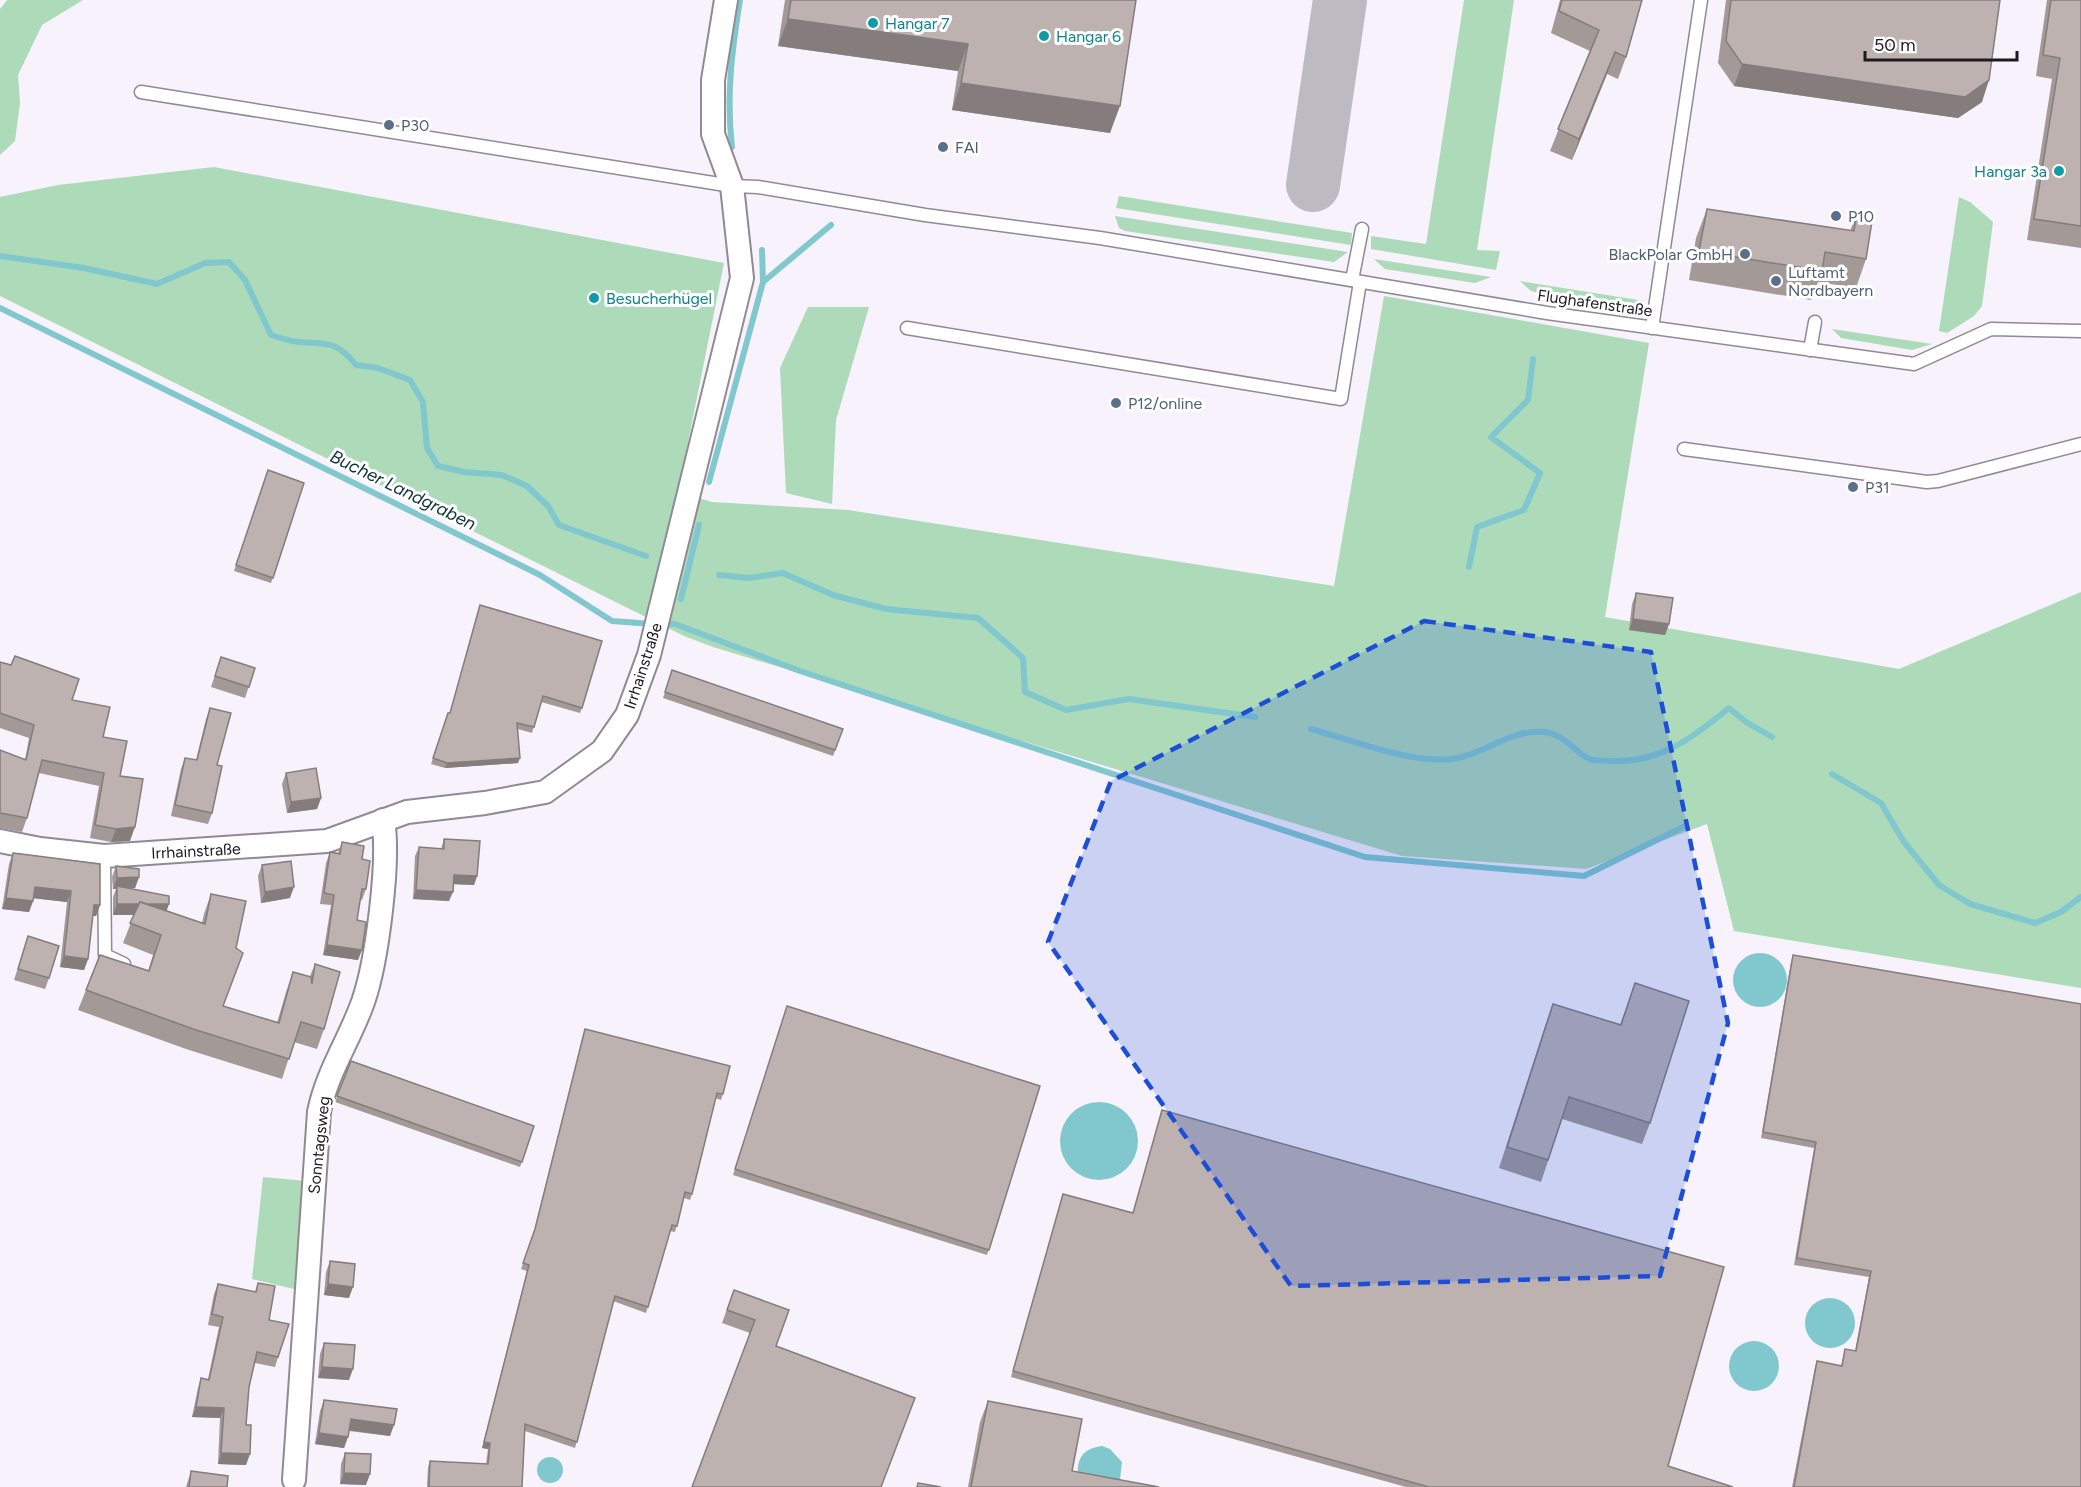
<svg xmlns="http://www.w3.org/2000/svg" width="2081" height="1487" font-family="Figtree,sans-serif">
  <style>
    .green { fill: #addab8 }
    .water { fill: #81c8ce }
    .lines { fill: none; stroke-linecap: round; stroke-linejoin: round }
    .stream { stroke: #81c8ce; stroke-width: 6 }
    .taxiway { stroke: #bebac1; stroke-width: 54 }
    .lane-casing { stroke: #8f8a93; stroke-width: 15 }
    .street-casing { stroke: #8f8a93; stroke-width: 26 }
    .lane { stroke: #fff; stroke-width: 12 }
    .street { stroke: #fff; stroke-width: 22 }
    .wall { fill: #a39997 }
    .shaded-wall { fill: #847d7b }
    .building { fill: #bdb2b0; stroke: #847d7b; stroke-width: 1.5 }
    .marked { fill: #1d4ed8; fill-opacity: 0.2; stroke: #1d4ed8; stroke-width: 4.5; stroke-dasharray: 12 8; stroke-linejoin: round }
    .culture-dot { fill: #0f9aa8; stroke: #fff; stroke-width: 2 }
    .service-dot { fill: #5c6f8a; stroke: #fff; stroke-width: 2 }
    .labels { text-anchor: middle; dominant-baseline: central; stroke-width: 6; stroke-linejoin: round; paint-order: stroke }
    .culture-label { font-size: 16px; fill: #0d838f; stroke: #fff; text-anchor: start }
    .service-label { font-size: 16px; fill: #4e5e75; stroke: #fff; text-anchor: start }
    .street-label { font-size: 16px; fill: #1d1b1f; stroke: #fff }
    .water-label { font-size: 18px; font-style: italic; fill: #0e3235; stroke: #fff }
  </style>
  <rect width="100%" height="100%" fill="#f7f2fb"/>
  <g class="green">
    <polygon points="7,0 83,0 42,25 18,75 20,103 15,141 0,155 0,9"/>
    <polygon points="1464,0 1514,0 1477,250 1500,251 1496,270 1371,249 1371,236 1426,244"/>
    <polygon points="214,167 724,263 678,492 712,502 848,510 1334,586 1384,296 1649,343 1605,617 1899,669 2081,592 2081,988 1734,931 1707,824 1586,869 1402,856 713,647 684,636 0,296 0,197 58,185"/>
    <polygon points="1119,196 1352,233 1351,245 1116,208"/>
    <polygon points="1959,197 1970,202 1993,222 1982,306 1974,316 1947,333 1939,331"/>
    <polygon points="1115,216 1348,252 1334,262 1125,231 1119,228"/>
    <polygon points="1374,259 1491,277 1475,283 1385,269"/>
    <polygon points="1520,281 1644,301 1630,307 1547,295 1531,291"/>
    <polygon points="808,307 869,307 836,420 832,504 786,493 780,368"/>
    <polygon points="1832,329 1932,344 1912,350 1841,338"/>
    <polygon points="263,1177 306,1181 298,1290 252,1279"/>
  </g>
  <g class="water">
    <circle cx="1760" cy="980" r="27"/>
    <circle cx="1099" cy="1141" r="39"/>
    <circle cx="1830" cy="1323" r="25"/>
    <circle cx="1754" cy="1366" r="25"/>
    <path d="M 1102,1446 L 1110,1449 L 1122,1462 L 1120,1480 L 1114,1486 L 1078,1476 C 1076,1458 1084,1448 1102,1446 Z"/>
    <circle cx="550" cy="1470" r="13"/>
  </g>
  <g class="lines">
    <g class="stream">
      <path d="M 732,147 C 726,96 732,50 740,0"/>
      <polyline points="762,250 763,282"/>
      <path d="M 0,256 L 84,268 L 157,284 L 205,263 L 229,262 L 245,280 L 271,335 C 280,338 289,341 298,342 C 327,344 336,340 356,365 L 378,368 L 410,380 L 423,402 L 427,448 L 438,466 L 464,472 L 502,475 L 527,486 L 548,506 L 559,525 L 646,556"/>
      <polyline points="0,308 540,575 612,621 652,624"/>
      <polyline points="709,482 763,282 831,225"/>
      <polyline points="1469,567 1477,527 1524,510 1540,473 1491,437 1528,400 1533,359"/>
      <polyline points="719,575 749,578 783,573 833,595 886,609 978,618 1023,658 1025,692 1066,710 1129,699 1255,717"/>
      <polyline points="681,599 699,525"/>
      <polyline points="663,624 675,624 800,671 1365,857 1584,876 1685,826"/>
      <path d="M 1311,729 C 1352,740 1420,768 1462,757 C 1489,750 1514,729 1544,732 C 1565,734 1576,754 1590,759 C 1596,762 1606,760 1613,761 C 1660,763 1694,737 1729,708 L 1746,722 L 1772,737"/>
      <polyline points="1832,774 1881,803 1904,842 1939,885 1970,904 2035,923 2061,912 2081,897"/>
    </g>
    <polyline class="taxiway" points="1313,185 1340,0"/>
    <defs>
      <g id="lane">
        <polyline points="141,92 732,186 758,187 925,215 1100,238 1547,313 1914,364 1991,329 2081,331"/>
        <polyline points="1352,280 1362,229"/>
        <polyline points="907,328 1341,399 1360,282"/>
        <polyline points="1652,328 1701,0"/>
        <polyline points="1810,350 1815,322"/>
        <polyline points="1684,449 1927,482 1938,481 2081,444"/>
        <polyline points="104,856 105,955 124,964"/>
      </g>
      <g id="street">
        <polyline points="0,841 40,849 104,856 327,841 407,812 485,803 545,792 602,751 627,715 649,655 742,278 732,186 713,134 713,80 726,0"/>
        <path d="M 294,1480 L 319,1112 C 327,1072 350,1039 363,1002 C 377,962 390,861 383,820"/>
      </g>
    </defs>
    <use href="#lane" class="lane-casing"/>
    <use href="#street" class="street-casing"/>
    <use href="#lane" class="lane"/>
    <use href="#street" class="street"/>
  </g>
  <g class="wall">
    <polygon points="785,0 1136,0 1110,133 952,110 958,71 778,46"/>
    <polygon points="1560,0 1642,0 1626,57 1618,79 1607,74 1572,160 1550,151 1590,51 1551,33"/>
    <polygon points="1726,0 2000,0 1982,102 1958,118 1734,86 1718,63"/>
    <polygon points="2047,0 2081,0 2081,248 2027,240 2052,79 2036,76"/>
    <polygon points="1707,209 1850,231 1857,213 1866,259 1856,288 1818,282 1811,300 1689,280 1696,238"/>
    <polygon points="268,470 304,483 271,583 234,571"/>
    <polygon points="1636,593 1669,624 1665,635 1629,630 1632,604"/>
    <polygon points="480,605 582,708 580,713 541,702 532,733 518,729 518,763 445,768 431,764 448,713 450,713"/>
    <polygon points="221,657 255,668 245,698 211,687"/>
    <polygon points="0,662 72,700 103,737 120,776 130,841 111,842 90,838 99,786 39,773 27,818 22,832 0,828 0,750 25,760 29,738 0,728"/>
    <polygon points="672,670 843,729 833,756 663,698"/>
    <polygon points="210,708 217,765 212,813 208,824 171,816 181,769 185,758 196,760 206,719"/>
    <polygon points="286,773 321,798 317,809 287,813 282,784"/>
    <polygon points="444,839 477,876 474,885 453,884 449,901 413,899 415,856 419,847 441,849"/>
    <polygon points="342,842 362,859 366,889 362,900 360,900 357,920 358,960 323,955 331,905 320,904 326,863 330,852 338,853"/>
    <polygon points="13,853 100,905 96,916 93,916 88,959 84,970 60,967 67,902 34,898 29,912 2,909 9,864"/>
    <polygon points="262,865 290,898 261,903 258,876"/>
    <polygon points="116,866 139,877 135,888 127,888 169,904 166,910 202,923 204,914 211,894 223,1006 277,1023 286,992 293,972 310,976 315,964 324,1029 317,1049 294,1042 282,1079 186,1049 78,1010 86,990 148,971 153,955 123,943 134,915 113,915 113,897 116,889 113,889 112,877"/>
    <polygon points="28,936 49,978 45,989 14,980"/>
    <polygon points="1793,955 2081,1487 1792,1487 1815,1367 1817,1361 1841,1366 1845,1349 1855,1351 1869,1277 1794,1265 1814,1148 1761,1138 1791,962"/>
    <polygon points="1635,983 1650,1123 1642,1144 1562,1119 1541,1182 1499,1168 1545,1026 1553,1004 1620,1025"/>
    <polygon points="787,1006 1040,1086 987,1255 733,1175"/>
    <polygon points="585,1029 723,1094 721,1100 715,1098 692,1194 690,1200 684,1198 675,1232 670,1231 646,1313 613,1301 575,1448 525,1431 522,1487 427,1487 428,1467 430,1461 486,1464 488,1449 482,1448 527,1271 521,1269 533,1235"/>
    <polygon points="351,1061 534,1126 520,1167 335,1102"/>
    <polygon points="1162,1110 1668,1466 1733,1487 1406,1487 1011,1377 1063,1194 1133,1213"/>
    <polygon points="330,1261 349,1298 324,1295 326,1272"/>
    <polygon points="258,1283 278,1357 275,1367 255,1363 249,1387 246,1425 246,1465 218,1464 220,1418 192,1417 198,1388 201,1378 208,1379 219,1327 208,1325 214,1294 218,1284 255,1292"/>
    <polygon points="734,1290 789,1310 750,1333 722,1323"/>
    <polygon points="324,1343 349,1380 318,1378 320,1354"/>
    <polygon points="324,1400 390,1436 349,1431 344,1448 315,1444 320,1411"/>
    <polygon points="988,1401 1072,1471 1159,1487 968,1487 980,1422"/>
    <polygon points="345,1453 366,1485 340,1484 341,1464"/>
    <polygon points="191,1471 227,1487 186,1487"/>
  </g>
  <g class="shaded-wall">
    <polygon points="788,19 968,44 958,71 778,46"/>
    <polygon points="1615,52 1607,74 1572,160 1579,139"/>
    <polygon points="1742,64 1989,80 1982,102 1958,118 1734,86"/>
    <polygon points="961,83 1120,106 1110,133 952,110"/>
    <polygon points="1633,619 1669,624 1665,635 1629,630"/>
    <polygon points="520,758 518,763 445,768 447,763"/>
    <polygon points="321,798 317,809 287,813 291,802"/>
    <polygon points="135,827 130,841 111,842 116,829"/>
    <polygon points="454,875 477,876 474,885 451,884"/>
    <polygon points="139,877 135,888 117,889 117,886 116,889 113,889 117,878"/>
    <polygon points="35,887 71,891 67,902 31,898"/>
    <polygon points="294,887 290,898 261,903 265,892"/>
    <polygon points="416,890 453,892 449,901 413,899"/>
    <polygon points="6,898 33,901 29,912 2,909"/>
    <polygon points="117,904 169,904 165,915 113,915"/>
    <polygon points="94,905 100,905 96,916 90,916"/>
    <polygon points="327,945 362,950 358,960 323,955"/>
    <polygon points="64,956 88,959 84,970 60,967"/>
    <polygon points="328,1284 353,1287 349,1298 324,1295"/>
    <polygon points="322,1367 353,1369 349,1380 318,1378"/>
    <polygon points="196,1407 224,1408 220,1418 192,1417"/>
    <polygon points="351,1419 394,1425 390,1436 347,1430"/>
    <polygon points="319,1433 348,1437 344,1448 315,1444"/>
    <polygon points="484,1442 490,1443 488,1449 482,1448"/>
    <polygon points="221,1453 250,1454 246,1465 218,1464"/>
    <polygon points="344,1473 370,1474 366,1485 340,1484"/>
  </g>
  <g class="building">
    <polygon points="791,0 1136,0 1120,106 961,83 968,44 788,19"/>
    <polygon points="1562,0 1642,0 1626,57 1615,52 1579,139 1558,129 1599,30 1559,11"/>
    <polygon points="1731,0 2000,0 1989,80 1965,97 1742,64 1726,41"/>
    <polygon points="2051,0 2081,0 2081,226 2034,219 2060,58 2043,55"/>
    <polygon points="1707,209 1854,231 1857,213 1873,215 1866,259 1825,252 1822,271 1699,251"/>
    <polygon points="268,470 304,483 273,578 236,565"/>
    <polygon points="1636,593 1673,598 1669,624 1633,619"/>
    <polygon points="480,605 602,641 582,708 543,696 534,727 517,723 520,758 447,763 433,758 448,713 450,713"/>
    <polygon points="15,656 79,679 72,700 110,707 103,737 127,741 120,776 143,779 135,827 116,829 95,825 104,773 42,760 27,818 0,813 0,750 26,760 34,725 0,713 0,662 11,665"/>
    <polygon points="221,657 255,668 249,687 215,676"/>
    <polygon points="672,670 843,729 835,750 665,692"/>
    <polygon points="210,708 231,713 217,765 222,766 212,813 175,805 185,758 197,760"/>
    <polygon points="316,768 321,798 291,802 286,773"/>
    <polygon points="444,839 480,841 477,876 454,875 453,892 416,890 419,847 444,849"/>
    <polygon points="342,842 364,846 362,859 370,861 366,889 362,889 357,920 366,922 362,950 327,945 334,895 324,893 330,852 340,854"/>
    <polygon points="13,853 100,864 100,905 94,905 88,959 64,956 71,891 35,887 33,901 6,898"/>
    <polygon points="291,861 294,887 265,892 262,865"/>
    <polygon points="116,866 139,869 139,877 117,878"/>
    <polygon points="117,886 169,896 169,904 147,904 140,902 139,904 117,904"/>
    <polygon points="211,894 246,901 236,948 243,953 223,1006 279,1023 293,972 311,977 312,984 315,964 340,972 324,1029 301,1022 289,1059 193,1029 86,990 100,955 149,971 161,935 130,923 140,902 205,924"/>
    <polygon points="28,936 59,946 49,978 18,969"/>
    <polygon points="1793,955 2081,1004 2081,1487 1794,1487 1817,1361 1842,1366 1845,1349 1856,1351 1871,1271 1797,1258 1816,1142 1763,1132"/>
    <polygon points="1635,983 1689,1001 1650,1123 1569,1097 1548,1160 1507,1147 1553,1004 1621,1025"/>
    <polygon points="787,1006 1040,1086 989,1250 735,1169"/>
    <polygon points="585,1029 730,1066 723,1094 717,1093 692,1194 685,1192 677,1226 672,1225 648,1307 615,1296 577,1442 525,1424 522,1487 429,1487 430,1461 488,1464 490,1443 484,1442 529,1265 523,1263 535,1229"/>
    <polygon points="351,1061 534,1126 522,1162 337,1096"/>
    <polygon points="1162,1110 1724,1267 1668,1466 1733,1487 1429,1487 1013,1371 1063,1194 1133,1213"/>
    <polygon points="330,1261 355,1264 353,1287 328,1284"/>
    <polygon points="258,1283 275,1286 269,1320 289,1324 278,1357 257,1352 249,1387 246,1425 251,1425 250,1454 221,1453 224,1408 196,1407 201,1378 209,1380 223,1317 212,1314 218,1284 256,1292"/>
    <polygon points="734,1290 789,1310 776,1346 915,1398 881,1487 692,1487 755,1320 727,1310"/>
    <polygon points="324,1343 355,1345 353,1369 322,1367"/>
    <polygon points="324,1400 397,1409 394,1425 351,1419 348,1437 319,1433"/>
    <polygon points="988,1401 1082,1419 1072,1471 1159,1487 971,1487"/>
    <polygon points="345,1453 371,1454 370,1474 344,1473"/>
    <polygon points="191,1471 228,1476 227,1487 189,1487"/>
    <polygon points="918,1483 941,1487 917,1487"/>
  </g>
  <path class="marked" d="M 1424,621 L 1651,652 L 1728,1023 L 1660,1276 L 1291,1286 L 1048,942 L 1111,781 Z"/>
  <g class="culture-dot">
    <circle cx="873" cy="23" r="6"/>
    <circle cx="1044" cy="36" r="6"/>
    <circle cx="2059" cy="171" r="6"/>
    <circle cx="594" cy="298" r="6"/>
  </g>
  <g class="service-dot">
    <circle cx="389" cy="125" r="6"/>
    <circle cx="943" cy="147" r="6"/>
    <circle cx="1836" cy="216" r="6"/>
    <circle cx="1745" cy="254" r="6"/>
    <circle cx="1776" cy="281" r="6"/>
    <circle cx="1116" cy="403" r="6"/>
    <circle cx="1853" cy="487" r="6"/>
  </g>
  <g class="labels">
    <g class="culture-label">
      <text x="885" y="23">Hangar 7</text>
      <text x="1056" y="36">Hangar 6</text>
      <text x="2047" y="171" text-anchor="end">Hangar 3a</text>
      <text x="606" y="298">Besucherhügel</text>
    </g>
    <g class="service-label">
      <text x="401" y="125">P30</text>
      <text x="955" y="147">FAI</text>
      <text x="1848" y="216">P10</text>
      <text x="1733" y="254" text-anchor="end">BlackPolar GmbH</text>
      <text x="1788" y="272">Luftamt<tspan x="1788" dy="18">Nordbayern</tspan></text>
      <text x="1128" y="403">P12/online</text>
      <text x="1865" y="487">P31</text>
    </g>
    <g class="street-label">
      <text transform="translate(1595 303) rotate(8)">Flughafenstraße</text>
      <text transform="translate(643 666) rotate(-72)">Irrhainstraße</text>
      <text transform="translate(196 851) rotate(-3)">Irrhainstraße</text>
      <text transform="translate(319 1145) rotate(-84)">Sonntagsweg</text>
    </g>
    <g class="water-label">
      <text transform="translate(403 490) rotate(26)">Bucher Landgraben</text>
    </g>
  </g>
  <path d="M1865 51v9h152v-9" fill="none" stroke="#1d1b1f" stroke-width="3"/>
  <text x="1874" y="51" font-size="18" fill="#1d1b1f" stroke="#ffffff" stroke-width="4.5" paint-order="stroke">50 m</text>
</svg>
